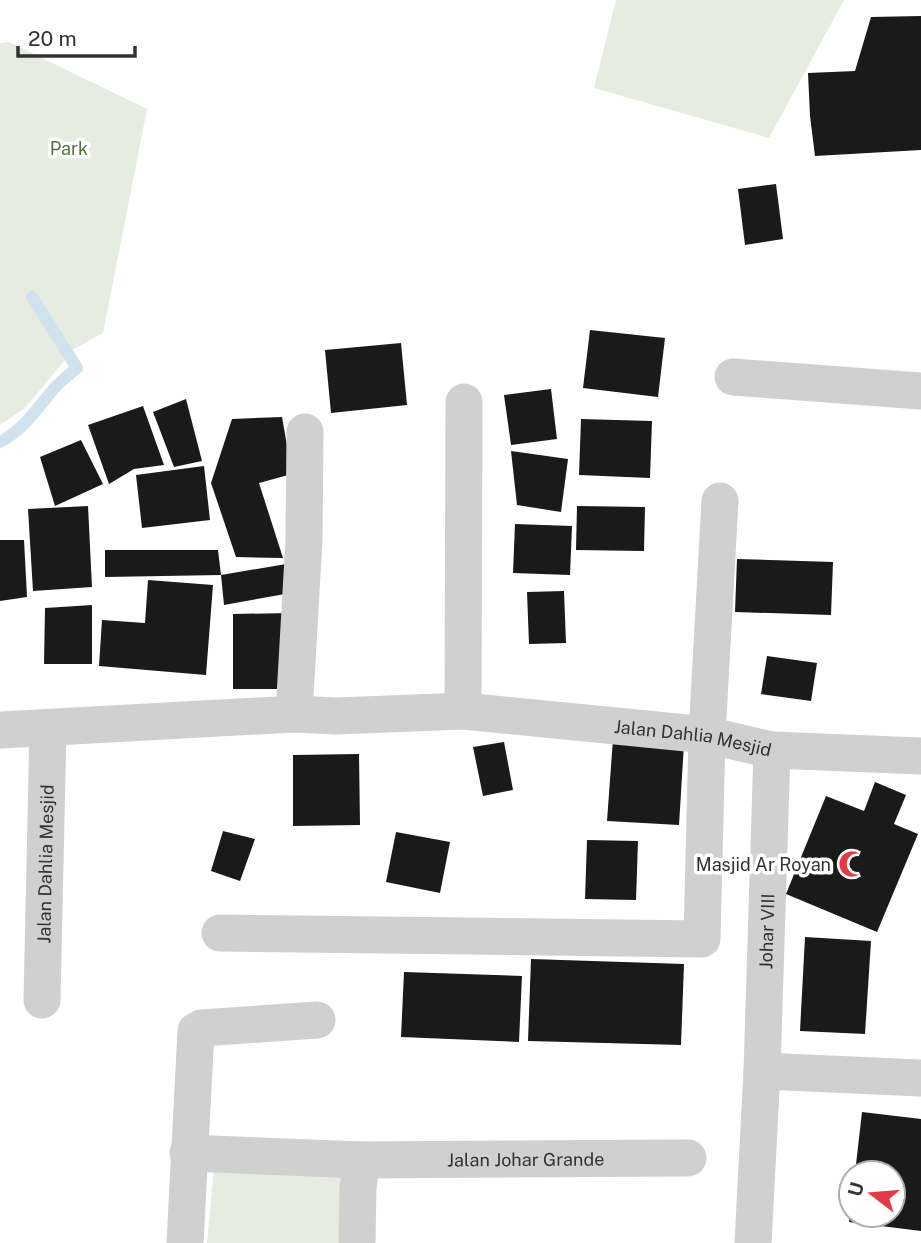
<svg xmlns="http://www.w3.org/2000/svg" width="921" height="1243" font-family="'Public Sans',sans-serif">
  <style>
    .green { fill: #e6ecdf }
    .lines { fill: none; stroke-linecap: round; stroke-linejoin: round }
    .stream { stroke: #cfe2ee; stroke-width: 12 }
    .building { fill: #1a1a1a }
    .street { stroke: #d0d0d0; stroke-width: 37 }
    .labels { text-anchor: middle; dominant-baseline: central; stroke-width: 7; stroke-linejoin: round; paint-order: stroke }
    .park-label { font-size: 18px; fill: #56703f; stroke: #fff }
    .street-label { font-size: 18px; fill: #333; stroke: #fff }
    .poi-label { font-size: 18px; fill: #333; stroke: #fff; text-anchor: end }
  </style>
  <rect width="100%" height="100%" fill="#fff"/>
  <g class="green">
    <polygon points="616,0 844,0 769,138 594,88"/>
    <polygon points="9,42 147,109 103,333 74,349 25,408 0,425 0,43"/>
    <polygon points="215,1157 347,1168 342,1243 207,1243"/>
  </g>
  <g class="lines">
    <path class="stream" d="M 0,442 C 23,430 36,410 52,391 C 59,382 69,375 77,368 L 32,297"/>
  </g>
  <g class="building">
    <polygon points="921,16 921,150 815,156 810,116 808,73 855,71 871,17"/>
    <polygon points="776,184 783,239 745,245 738,189"/>
    <polygon points="590,330 665,338 658,397 583,388"/>
    <polygon points="401,343 407,405 331,413 325,350"/>
    <polygon points="551,389 557,439 511,445 504,395"/>
    <polygon points="186,399 202,461 174,467 153,412"/>
    <polygon points="143,406 164,465 134,469 109,484 88,425"/>
    <polygon points="282,417 292,474 259,483 283,558 236,557 211,483 232,419"/>
    <polygon points="581,419 652,421 650,478 579,475"/>
    <polygon points="81,440 103,484 55,506 40,457"/>
    <polygon points="511,451 568,459 561,512 517,505"/>
    <polygon points="204,466 210,520 142,528 136,475"/>
    <polygon points="88,506 92,587 33,591 28,509"/>
    <polygon points="577,506 645,507 644,551 576,550"/>
    <polygon points="515,524 572,526 570,575 513,573"/>
    <polygon points="0,540 24,540 27,597 0,601"/>
    <polygon points="105,550 218,550 221,575 105,577"/>
    <polygon points="737,559 833,562 831,615 735,612"/>
    <polygon points="298,562 296,592 224,605 221,575"/>
    <polygon points="148,580 213,585 206,675 99,666 102,620 145,623"/>
    <polygon points="564,591 566,643 529,644 527,592"/>
    <polygon points="92,605 92,664 44,664 45,608"/>
    <polygon points="290,613 290,689 233,689 233,614"/>
    <polygon points="767,656 817,663 811,701 761,694"/>
    <polygon points="613,739 684,744 679,825 607,821"/>
    <polygon points="504,742 513,790 483,796 473,747"/>
    <polygon points="359,754 360,825 293,826 293,755"/>
    <polygon points="875,782 906,795 894,824 918,834 877,932 786,894 826,796 864,811"/>
    <polygon points="223,831 255,839 240,881 211,871"/>
    <polygon points="396,832 450,842 440,893 386,882"/>
    <polygon points="587,840 638,841 636,900 585,899"/>
    <polygon points="805,937 871,941 865,1034 800,1031"/>
    <polygon points="531,959 684,964 681,1045 528,1041"/>
    <polygon points="404,972 522,976 519,1042 401,1037"/>
    <polygon points="862,1112 921,1119 921,1231 849,1222 850,1215 893,1215 893,1173 855,1173"/>
  </g>
  <g class="lines">
    <g class="street">
      <polyline points="733,377 921,391"/>
      <polyline points="463,711 464,402"/>
      <polyline points="294,714 304,540 305,432"/>
      <path id="s1" d="M 0,730 L 294,714 L 337,716 L 463,711 L 707,735 L 772,750 L 921,756"/>
      <polyline points="220,933 702,939 707,735 720,501"/>
      <path id="s2" d="M 42,1000 L 48,728"/>
      <polyline points="762,1071 921,1078"/>
      <polyline points="188,1153 362,1160"/>
      <polyline points="185,1243 196,1031 201,1028 317,1020"/>
      <path id="s3" d="M 357,1243 L 358,1187 L 362,1160 L 688,1158"/>
      <path id="s4" d="M 753,1243 L 762,1071 L 772,750"/>
    </g>
  </g>
  <defs>
    <symbol id="mosque-bare" viewBox="-9 -9 18 18"><path d="M3.5-4.9A6 6 0 1 0 3.5 4.9A5 5 0 1 1 3.5-4.9Z" fill="#e63946" stroke="#fff" stroke-width="2.5" paint-order="stroke"/></symbol>
  </defs>
  <g fill-rule="evenodd">
    <use href="#mosque-bare" x="833" y="845" width="38" height="38"/>
  </g>
  <g class="labels">
    <g class="park-label">
      <text x="69" y="148">Park</text>
    </g>
    <g class="street-label">
      <text stroke="none"><textPath href="#s1" startOffset="695">Jalan Dahlia Mesjid</textPath></text>
      <text stroke="none"><textPath href="#s2" startOffset="136">Jalan Dahlia Mesjid</textPath></text>
      <text stroke="none"><textPath href="#s4" startOffset="312">Johar VIII</textPath></text>
      <text stroke="none"><textPath href="#s3" startOffset="247">Jalan Johar Grande</textPath></text>
    </g>
    <g class="poi-label">
      <text x="831" y="864">Masjid Ar Royan</text>
    </g>
  </g>
  <g transform="translate(872 1194) rotate(286)"><circle r="33" fill="#ffffff" stroke="#adadad" stroke-width="2"/>
  <path d="M0-5L12 26L0 18L-12 26Z" fill="#e63946"/>
  <text y="-10" font-size="19" font-weight="bold" text-anchor="middle" fill="#333333">U</text>
  </g>
  <path d="M18 46v10h117v-10" fill="none" stroke="#333333" stroke-width="3.5"/>
  <text x="28" y="46" font-size="21" fill="#333333" stroke="#ffffff" stroke-width="5" paint-order="stroke">20 m</text>
</svg>
